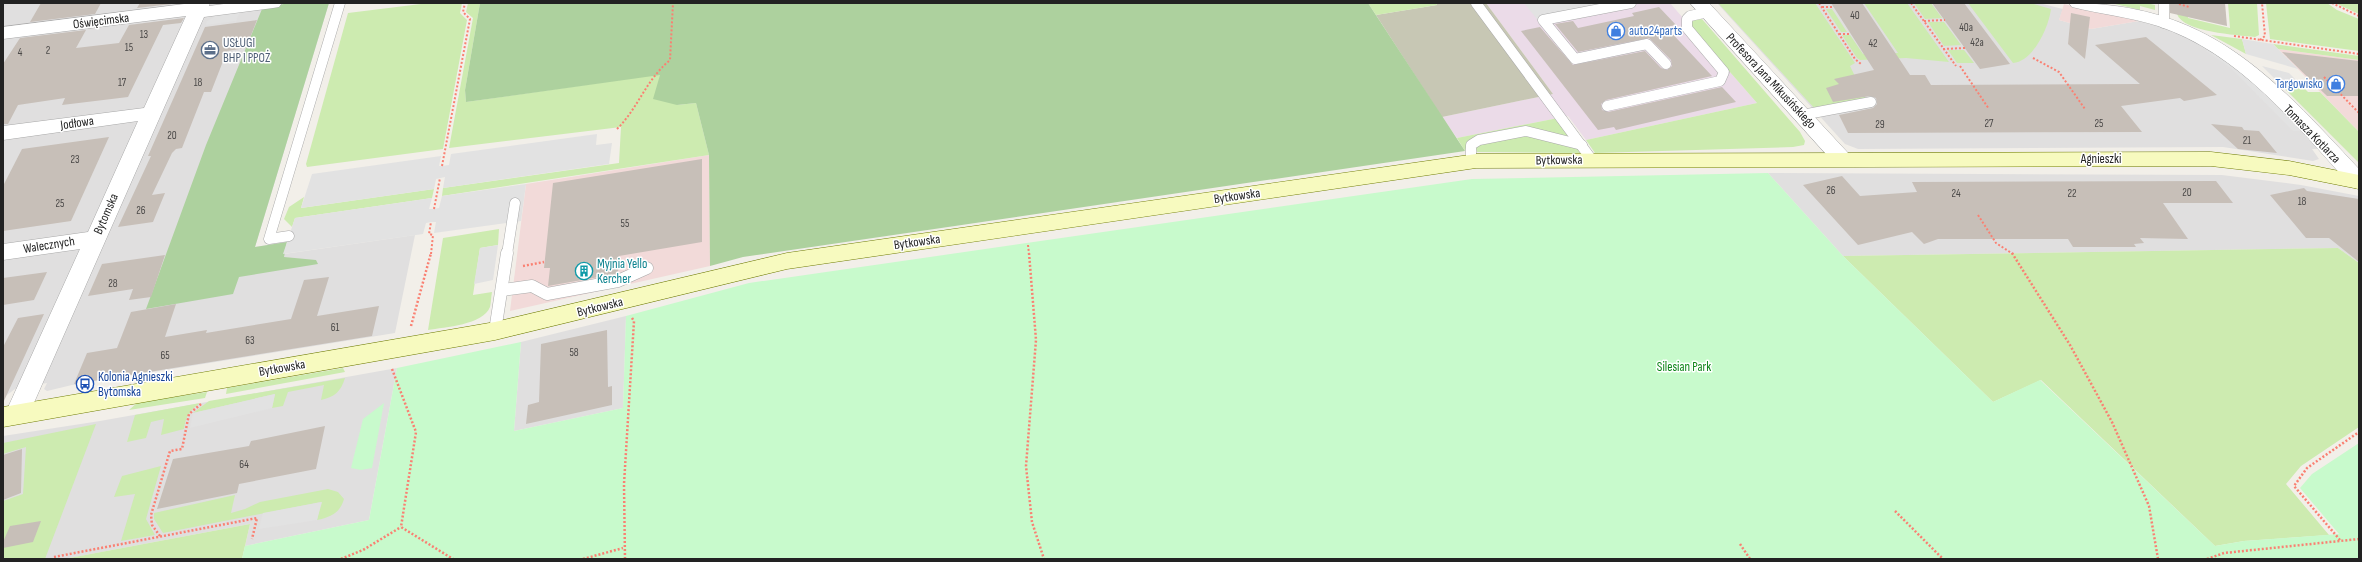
<svg xmlns="http://www.w3.org/2000/svg" width="2362" height="562" font-family="'Sofia Sans Condensed',sans-serif">
  <style>
    .residential { fill: #e0dfdf }
    .commercial { fill: #f2dad9 }
    .industrial { fill: #ebdbe8 }
    .construction { fill: #c7c7b4 }
    .grass { fill: #cdebb0 }
    .forest { fill: #add19e }
    .park { fill: #c8facc }
    .parking { fill: #e2e2e2 }
    .building { fill: #c7bfb8 }
    .lines { fill: none; stroke-linecap: round; stroke-linejoin: round }
    .lane-far1-casing { stroke: #a9a9a9; stroke-width: 11 }
    .lane-casing { stroke: #a9a9a9; stroke-width: 13 }
    .street-casing { stroke: #a9a9a9; stroke-width: 1 }
    .secondary-casing { stroke: #707d05; stroke-width: 1 }
    .path-far1 { stroke: #fa8072; stroke-width: 2; stroke-dasharray: 2 2; stroke-linecap: butt }
    .path { stroke: #fa8072; stroke-width: 2.5; stroke-dasharray: 2 2; stroke-linecap: butt }
    .lane-far1 { stroke: #fff; stroke-width: 10 }
    .lane { stroke: #fff; stroke-width: 12 }
    .street { fill: #fff; fill-rule: evenodd }
    .secondary { fill: #f7fabf; fill-rule: evenodd }
    .labels { text-anchor: middle; dominant-baseline: central; stroke-width: 3; stroke-linejoin: round; paint-order: stroke }
    .number-label { font-size: 11px; fill: #4b4948 }
    .street-label { font-size: 13px; fill: #222; stroke: #fff }
    .shop-label { font-size: 13px; fill: #366cbe; stroke: #fff; text-anchor: start }
    .service-label { font-size: 13px; fill: #4e5e75; stroke: #fff; text-anchor: start }
    .culture-label { font-size: 13px; fill: #0d838f; stroke: #fff; text-anchor: start }
    .park-label { font-size: 13px; fill: #0c8416; stroke: #fff }
    .transit-label { font-size: 13px; fill: #164399; stroke: #fff; text-anchor: start }
  </style>
  <rect width="100%" height="100%" fill="#f2efe9"/>
  <g class="residential">
    <polygon points="3,3 329,3 255,247 287,242 284,254 415,235 395,333 72,385 47,391 44,389 47,383 15,389 3,398"/>
    <polygon points="1717,3 2039,3 2063,9 2059,20 2091,29 2139,21 2167,28 2207,47 2257,85 2319,149 2312,149 2319,159 2313,161 2223,147 1858,149 1845,144"/>
    <polygon points="1768,173 2222,175 2301,185 2359,196 2359,263 2338,248 1843,256"/>
    <polygon points="626,316 623,408 514,431 521,342"/>
    <polygon points="397,368 369,520 245,546 250,524 64,559 3,559 3,436 100,421"/>
  </g>
  <g class="commercial">
    <polygon points="2064,4 2139,21 2091,29 2059,20"/>
    <polygon points="2278,49 2359,60 2359,132 2298,69"/>
    <polygon points="709,155 710,266 510,311 526,184"/>
  </g>
  <polygon class="industrial" points="1486,3 1670,3 1757,103 1586,140 1568,116 1457,138 1442,117 1553,94"/>
  <polygon class="construction" points="1436,3 1486,3 1553,94 1442,117 1376,15 1437,5"/>
  <g class="grass">
    <polygon points="429,3 462,3 460,13 467,20 443,149 307,167 306,164 348,13"/>
    <polygon points="468,3 480,3 465,90 466,102 661,74 677,105 696,103 709,155 442,196 443,188 619,163 621,127 449,148 473,18 466,12"/>
    <polygon points="1368,3 1436,3 1437,5 1376,15"/>
    <polygon points="1718,3 1815,3 1855,63 1850,66 1866,99 1816,110"/>
    <polygon points="1864,3 1907,3 1949,62 1906,58 1860,60 1857,58 1842,35 1850,35 1863,54 1898,53"/>
    <polygon points="1914,3 1931,3 1942,18 1925,19"/>
    <path d="M 1968,3 L 2030,3 L 2051,9 C 2049,26 2034,61 2013,63 Z"/>
    <polygon points="2111,3 2146,3 2155,5 2155,10 2140,6 2140,10"/>
    <path d="M 2228,3 L 2257,3 L 2259,35 L 2255,37 C 2237,35 2183,32 2177,14 L 2187,7 L 2188,18 L 2230,28 Z"/>
    <polygon points="2266,3 2327,3 2337,10 2359,19 2359,51 2270,39"/>
    <polygon points="2335,3 2359,3 2359,14"/>
    <polygon points="1826,9 1832,9 1847,32 1841,32"/>
    <polygon points="1702,19 1800,132 1805,141 1804,145 1793,147 1595,153 1586,140 1757,103 1689,25 1694,20"/>
    <polygon points="1928,22 1944,22 1961,45 1944,46"/>
    <polygon points="2211,35 2242,39 2246,54"/>
    <polygon points="2273,44 2359,56 2359,60 2278,49"/>
    <polygon points="1948,50 1964,50 1974,63 1957,63"/>
    <polygon points="2300,84 2308,92 2320,92 2359,132 2359,163 2281,85"/>
    <polygon points="1558,118 1573,139 1526,128 1467,144 1465,151 1457,138"/>
    <polygon points="1526,135 1577,148 1581,153 1477,152 1476,148 1480,144"/>
    <polygon points="434,189 432,198 295,218 292,227 284,219 289,207 304,197 301,208"/>
    <path d="M 499,229 L 498,245 L 480,248 L 473,295 L 492,292 C 491,297 491,303 490,307 C 483,325 445,327 428,330 L 443,238 Z"/>
    <polygon points="2338,248 2359,263 2359,427 2301,466 2286,484 2329,535 2244,541 2215,546 2041,380 1993,402 1843,256"/>
    <polygon points="343,368 345,372 226,394 227,388"/>
    <path d="M 345,378 C 341,392 334,397 321,400 L 324,385 L 288,392 L 283,406 L 272,408 L 275,394 L 193,413 L 209,401 Z"/>
    <polygon points="207,392 205,398 129,410 137,403 147,401"/>
    <path d="M 200,403 C 189,411 186,416 184,429 L 161,435 L 164,419 L 151,422 L 146,438 L 127,442 L 135,415 Z"/>
    <polygon points="96,424 45,559 3,559 3,501 23,494 26,447 3,454 3,443"/>
    <polygon points="161,466 146,519 155,535 121,541 135,494 114,497 122,476"/>
    <path d="M 328,489 L 338,492 L 344,499 C 340,513 331,517 317,520 L 321,502 L 163,533 L 154,519 L 154,513 L 235,495 L 231,513 L 245,509 L 260,502 Z"/>
    <polygon points="250,524 242,559 64,559"/>
  </g>
  <g class="forest">
    <polygon points="288,3 329,3 255,247 287,242 284,257 316,260 318,264 239,277 233,294 146,309 206,145 262,9"/>
    <polygon points="480,3 1368,3 1465,151 743,257 710,266 709,155 696,103 677,105 653,99 660,75 466,102 465,90"/>
  </g>
  <g class="park">
    <polygon points="1768,173 1843,256 1993,402 2040,380 2215,546 2244,541 2339,534 2300,488 2312,474 2359,443 2359,559 242,559 245,546 369,520 397,368 521,342 514,431 623,408 626,316 749,283 1472,179"/>
    <polygon points="384,403 372,468 361,470 351,468 363,419"/>
  </g>
  <g class="parking">
    <polygon points="1524,3 1607,3 1540,23"/>
    <polygon points="240,12 236,21 206,25 207,21 218,15"/>
    <polygon points="2242,39 2273,44 2298,69 2246,54"/>
    <polygon points="2211,49 2254,83 2301,131 2293,131 2231,68 2206,51"/>
    <polygon points="2262,66 2289,73 2300,84 2281,85"/>
    <polygon points="597,134 596,145 612,143 609,164 443,188 445,177 436,179 434,189 301,208 312,174 441,156 439,166 442,166 449,165 451,154"/>
    <polygon points="526,184 521,221 434,233 436,222 431,222 426,223 423,234 283,254 295,218 432,198 429,209 434,209 439,208 442,196"/>
    <polygon points="498,245 493,280 474,284 480,248"/>
    <polygon points="275,394 272,408 190,428 193,413"/>
    <polygon points="322,502 317,520 259,529 263,513"/>
  </g>
  <g class="building">
    <polygon points="41,3 101,3 95,14 30,22"/>
    <polygon points="140,3 180,3 137,8"/>
    <polygon points="1831,3 1862,3 1910,75 1925,75 1931,85 2140,84 2095,45 2146,37 2217,95 2184,101 2180,98 2121,106 2142,132 1848,133 1839,115 1873,108 1877,104 1876,98 1870,96 1833,102 1826,88 1839,84 1834,79 1874,70"/>
    <polygon points="1932,3 1964,3 2010,64 1980,69"/>
    <polygon points="2170,3 2225,3 2227,26 2170,13"/>
    <polygon points="1659,7 1676,25 1666,27 1712,76 1606,100 1601,104 1602,110 1608,112 1722,87 1736,102 1616,130 1614,127 1598,130 1521,31 1540,27 1573,65 1645,51 1661,68 1667,70 1672,66 1671,60 1649,38 1578,52 1555,24 1573,21 1578,28 1634,16 1632,13"/>
    <polygon points="2071,13 2090,17 2085,59 2068,44"/>
    <polygon points="184,18 181,23 163,25 128,97 62,105 65,98 18,105 8,124 3,124 3,64 20,38 86,30 76,48 119,43 129,25"/>
    <polygon points="257,20 246,48 227,51 211,92 204,92 182,148 176,149 172,153 152,195 165,193 153,222 118,227 151,156 148,156 205,27"/>
    <polygon points="2282,52 2359,61 2359,96 2327,96"/>
    <polygon points="2211,124 2242,127 2244,130 2259,131 2277,153 2238,149"/>
    <polygon points="109,137 71,221 3,231 3,186 22,149"/>
    <polygon points="702,159 702,242 619,256 618,273 616,274 548,286 550,268 544,268 553,183"/>
    <polygon points="1842,176 1860,196 1917,192 1912,182 2216,181 2233,203 2163,203 2188,239 2140,238 2144,243 2134,244 2136,247 2073,247 2068,239 1938,239 1924,244 1912,232 1858,245 1803,185"/>
    <polygon points="2304,188 2307,191 2359,199 2359,262 2329,238 2306,238 2270,195"/>
    <polygon points="165,255 151,297 129,300 133,289 88,296 102,264"/>
    <polygon points="47,272 34,300 3,305 3,278"/>
    <polygon points="329,277 317,316 379,306 372,336 74,384 87,353 117,348 131,312 176,304 165,337 207,330 206,333 291,319 304,280"/>
    <polygon points="44,314 32,340 3,403 3,347 18,318"/>
    <polygon points="607,330 608,387 612,386 612,405 526,424 528,405 539,402 541,344"/>
    <polygon points="325,426 316,469 239,484 237,493 157,509 173,459 249,446 251,441"/>
    <polygon points="22,449 21,493 3,500 3,455"/>
    <polygon points="41,521 33,542 3,548 3,542 10,526"/>
  </g>
  <g class="lines">
    <defs>
      <g id="lane-far1">
        <polyline points="1476,3 1592,160"/>
        <polyline points="1631,3 1543,20 1575,59 1647,44 1666,64"/>
        <polyline points="2164,3 2164,23"/>
        <polyline points="1607,106 1720,81 1724,72 1687,28 1687,19 1690,16 1708,12"/>
        <polyline points="1802,115 1871,102"/>
        <polyline points="1471,162 1471,145 1479,140 1526,131 1582,145"/>
        <polyline points="289,236 269,239 340,3"/>
        <polyline points="507,254 515,203"/>
      </g>
      <g id="lane">
        <polyline points="502,290 532,286 547,294 618,281 647,268"/>
        <polyline points="495,331 507,253"/>
      </g>
      <g id="street">
        <polygon points="192,3 210,3 209,6 231,3 282,3 279,7 273,8 204,17 29,414 25,421 17,424 9,421 5,414 80,249 3,260 3,244 88,232 138,121 3,140 3,126 144,108 186,16 3,39 3,27"/>
        <polygon points="1690,3 1709,3 1849,154 1852,159 1849,164 1842,166 1835,164"/>
        <path d="M 2069,3 C 2208,3 2271,75 2359,169 L 2359,189 L 2352,187 C 2296,125 2239,53 2158,26 C 2130,17 2100,14 2072,7 Z"/>
      </g>
      <polygon id="secondary" points="2211,152 2289,161 2359,175 2359,189 2289,175 2211,166 1476,168 787,269 495,340 3,427 3,407 495,322 787,253 1476,154"/>
    </defs>
    <use href="#lane-far1" class="lane-far1-casing"/>
    <use href="#lane" class="lane-casing"/>
    <use href="#street" class="street-casing"/>
    <use href="#secondary" class="secondary-casing"/>
    <g class="path-far1">
      <polyline points="1819,3 1855,59 1861,64"/>
      <polyline points="1911,3 1956,66"/>
      <polyline points="2332,3 2359,16"/>
      <polyline points="2179,4 2189,7"/>
      <polyline points="1822,7 1833,7"/>
      <polyline points="1924,21 1945,20"/>
      <polyline points="1839,34 1850,34"/>
      <polyline points="2234,36 2359,54"/>
      <polyline points="2260,40 2265,36 2262,3"/>
      <polyline points="1943,49 1965,48"/>
      <polyline points="2033,58 2059,72 2085,109"/>
      <polyline points="1960,66 1989,109"/>
      <polyline points="2324,77 2359,113"/>
      <path d="M 617,129 C 639,107 645,81 670,60 L 673,3"/>
      <polyline points="442,166 470,19 463,12 465,3"/>
      <polyline points="434,209 440,178"/>
      <polyline points="1978,215 1996,243 2013,254"/>
      <polyline points="1028,245 1029,254"/>
      <polyline points="431,254 433,235 429,234 431,222"/>
    </g>
    <g class="path">
      <polyline points="1029,253 1036,340 1026,466 1032,522 1044,559"/>
      <polyline points="2012,253 2070,345 2112,422 2149,506 2158,559"/>
      <polyline points="523,266 544,262"/>
      <polyline points="411,326 431,253"/>
      <polyline points="392,369 416,432 401,527 453,559"/>
      <polyline points="1895,511 1943,559"/>
      <polyline points="160,536 152,525 151,515 170,451 182,449 189,414 201,404"/>
      <polyline points="2340,540 2294,486 2307,468 2359,432"/>
      <polyline points="1740,544 1750,559"/>
      <polyline points="54,557 257,518 252,539"/>
      <polyline points="341,559 363,550 401,527"/>
      <polyline points="583,559 623,548"/>
      <polyline points="625,559 624,484 634,321 632,318"/>
      <polyline points="2207,559 2224,553 2359,539"/>
    </g>
    <use href="#lane-far1" class="lane-far1"/>
    <use href="#lane" class="lane"/>
    <use href="#street" class="street"/>
    <use href="#secondary" class="secondary"/>
  </g>
  <defs>
    <symbol id="shop-ring" viewBox="-11 -11 22 22"><circle r="9.5" fill="#fff" stroke="#3f7fe0" stroke-width="1.5"/><path d="M-5-2.5h2.3a2.7 3.5 0 0 1 5.4 0H5L5.5 6h-11ZM-1.5-2.5h3a1.5 2.3 0 0 0-3 0Z" fill="#3f7fe0"/></symbol>
    <symbol id="office-ring" viewBox="-11 -11 22 22"><circle r="9.5" fill="#fff" stroke="#5c6f8a" stroke-width="1.5"/><path d="M-6-3h4V-5.5h4V-3h4V5H-6ZM-1-4.5V-3h2v-1.5ZM-6 0V1H6V0Z" fill="#5c6f8a"/></symbol>
    <symbol id="building-ring" viewBox="-11 -11 22 22"><circle r="9.5" fill="#fff" stroke="#0f9aa8" stroke-width="1.5"/><path d="M-4-6H4V6H1V3H-1V6H-4ZM-2.5-4.3h1.7v1.8h-1.7ZM.8-4.3h1.7v1.8H.8ZM-2.5-1h1.7V.8h-1.7ZM.8-1h1.7V.8H.8Z" fill="#0f9aa8"/></symbol>
    <symbol id="bus-ring" viewBox="-11 -11 22 22"><circle r="9.5" fill="#fff" stroke="#1a4fb4" stroke-width="1.5"/><path d="M-5-6H5V4H4V6H2V4H-2V6H-4V4H-5ZM-3.5-4V0h7V-4ZM-3.5 1.2v1.5H-2V1.2ZM2 1.2v1.5H3.5V1.2Z" fill="#1a4fb4"/></symbol>
  </defs>
  <g fill-rule="evenodd">
    <use href="#shop-ring" x="1606" y="21" width="20" height="20"/>
    <use href="#office-ring" x="200" y="40" width="20" height="20"/>
    <use href="#shop-ring" x="2326" y="74" width="20" height="20"/>
    <use href="#building-ring" x="574" y="261" width="20" height="20"/>
    <use href="#bus-ring" x="75" y="374" width="20" height="20"/>
  </g>
  <g class="labels">
    <g class="number-label">
      <text x="1855" y="15">40</text>
      <text x="1966" y="27">40a</text>
      <text x="144" y="34">13</text>
      <text x="1977" y="42">42a</text>
      <text x="1873" y="43">42</text>
      <text x="129" y="47">15</text>
      <text x="48" y="50">2</text>
      <text x="20" y="52">4</text>
      <text x="122" y="82">17</text>
      <text x="198" y="82">18</text>
      <text x="1989" y="123">27</text>
      <text x="2099" y="123">25</text>
      <text x="1880" y="124">29</text>
      <text x="172" y="135">20</text>
      <text x="2247" y="140">21</text>
      <text x="75" y="159">23</text>
      <text x="1831" y="190">26</text>
      <text x="2187" y="192">20</text>
      <text x="1956" y="193">24</text>
      <text x="2072" y="193">22</text>
      <text x="2302" y="201">18</text>
      <text x="60" y="203">25</text>
      <text x="141" y="210">26</text>
      <text x="625" y="223">55</text>
      <text x="113" y="283">28</text>
      <text x="335" y="327">61</text>
      <text x="250" y="340">63</text>
      <text x="574" y="352">58</text>
      <text x="165" y="355">65</text>
      <text x="244" y="464">64</text>
    </g>
    <g class="street-label">
      <text transform="translate(101 21) rotate(-7)">Oświęcimska</text>
      <text transform="translate(1771 81) rotate(47)">Profesora Jana Mikusińskiego</text>
      <text transform="translate(77 123) rotate(-8)">Jodłowa</text>
      <text transform="translate(2312 134) rotate(46)">Tomasza Kotlarza</text>
      <text x="2101" y="159">Agnieszki</text>
      <text transform="translate(1559 160) rotate(-1)">Bytkowska</text>
      <text transform="translate(1237 196) rotate(-8)">Bytkowska</text>
      <text transform="translate(106 214) rotate(-66)">Bytomska</text>
      <text transform="translate(917 242) rotate(-8)">Bytkowska</text>
      <text transform="translate(49 245) rotate(-9)">Walecznych</text>
      <text transform="translate(600 307) rotate(-14)">Bytkowska</text>
      <text transform="translate(282 368) rotate(-10)">Bytkowska</text>
    </g>
    <g class="shop-label">
      <text x="1629" y="31">auto24parts</text>
      <text x="2323" y="84" text-anchor="end">Targowisko</text>
    </g>
    <g class="service-label">
      <text x="223" y="43">USŁUGI<tspan x="223" dy="15">BHP I PPOŻ</tspan></text>
    </g>
    <g class="culture-label">
      <text x="597" y="264">Myjnia Yello<tspan x="597" dy="15">Kercher</tspan></text>
    </g>
    <g class="park-label">
      <text x="1684" y="367">Silesian Park</text>
    </g>
    <g class="transit-label">
      <text x="98" y="377">Kolonia Agnieszki<tspan x="98" dy="15">Bytomska</tspan></text>
    </g>
  </g>
  <rect width="2362" height="562" fill="none" stroke="#222222" stroke-width="8"/>
</svg>
